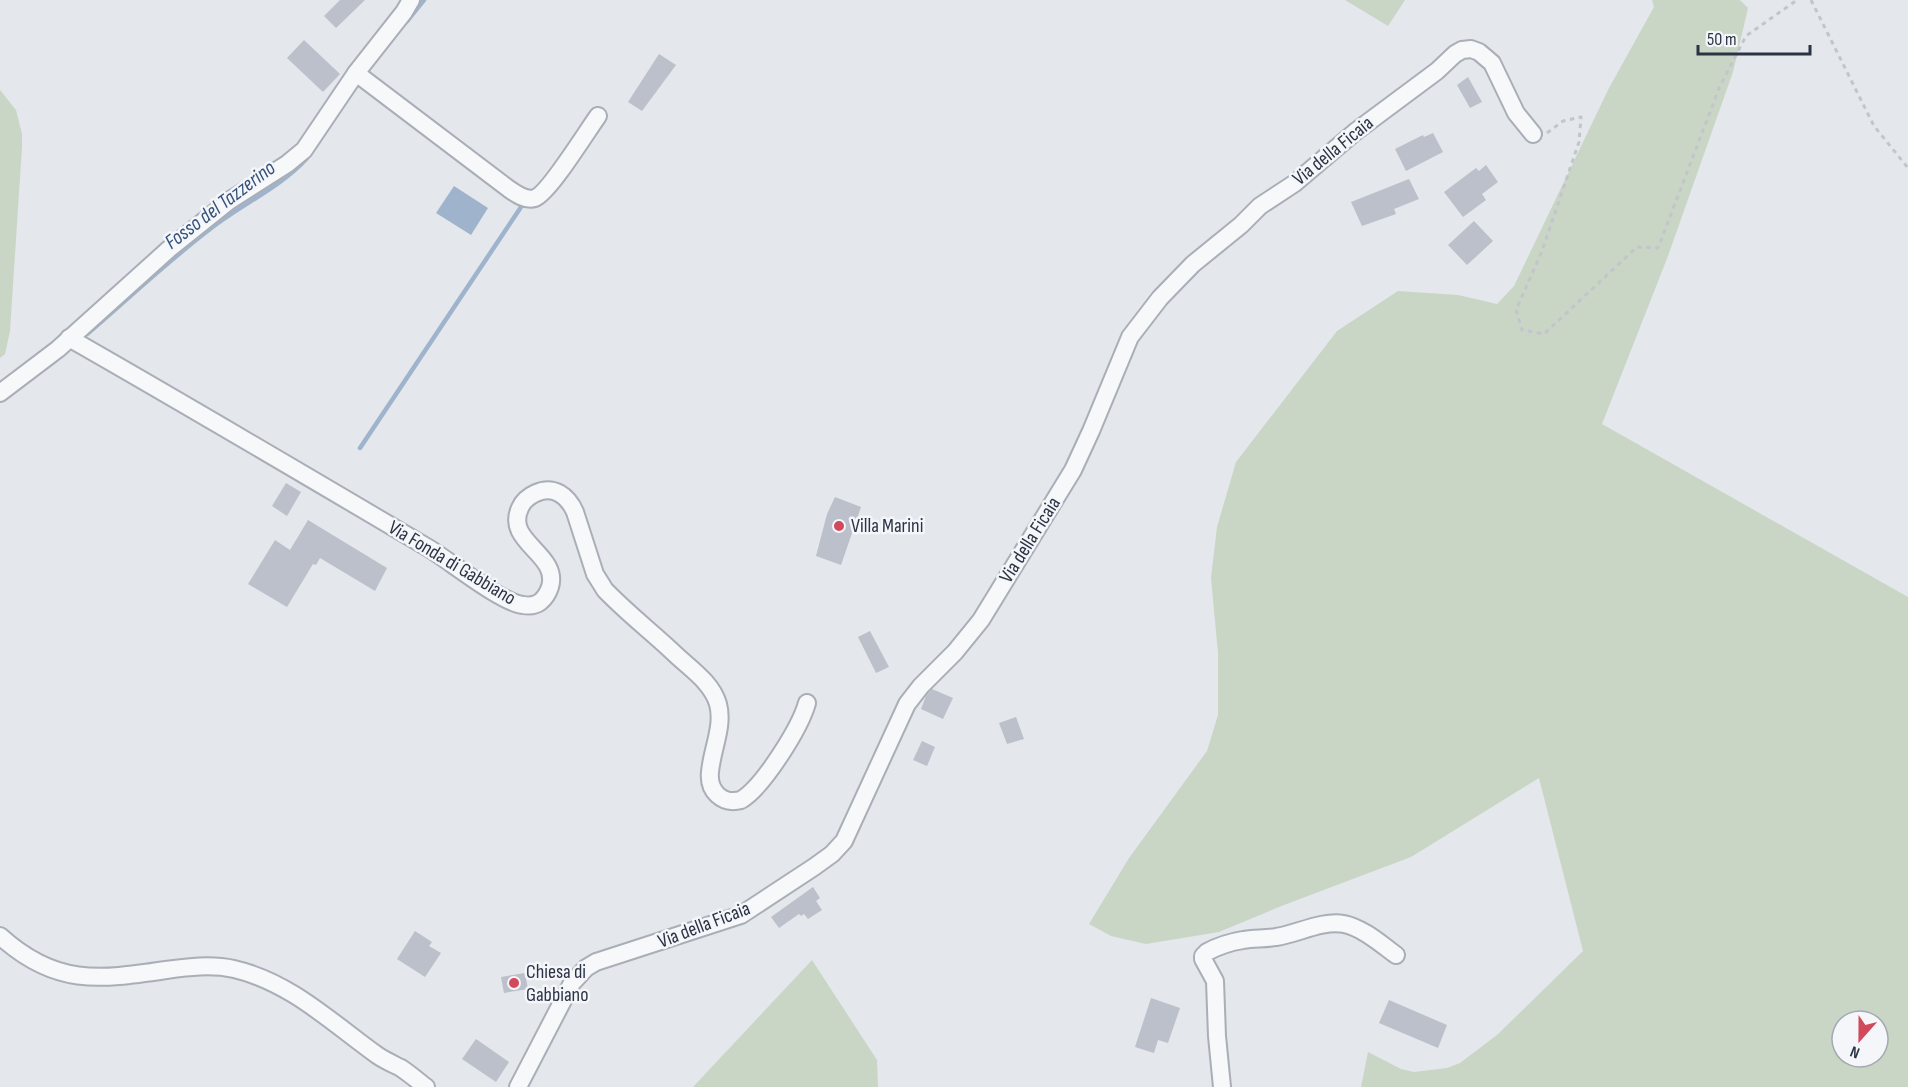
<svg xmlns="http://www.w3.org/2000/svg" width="1908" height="1087" font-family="'Sofia Sans Condensed',sans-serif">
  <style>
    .green { fill: #c9d6c5; fill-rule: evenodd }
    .water { fill: #9fb4cc }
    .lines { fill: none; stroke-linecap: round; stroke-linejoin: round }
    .stream { stroke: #9fb4cc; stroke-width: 4.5 }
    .building { fill: #bbc0ca }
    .minor-casing { stroke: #a9aeb7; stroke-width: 20 }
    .path { stroke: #c2c5cb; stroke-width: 3; stroke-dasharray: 4.5 4.5; stroke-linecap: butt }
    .minor { stroke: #f7f8fa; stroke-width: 16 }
    .poi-dot { fill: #d1495b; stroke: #f4f6f9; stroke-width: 2 }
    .labels { text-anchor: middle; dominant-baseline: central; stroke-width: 5; stroke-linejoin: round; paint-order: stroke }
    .street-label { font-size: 20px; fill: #2b3445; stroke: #f4f6f9 }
    .poi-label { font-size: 20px; fill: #2b3445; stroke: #f4f6f9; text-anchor: start }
    .water-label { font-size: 21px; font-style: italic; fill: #34527a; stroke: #f4f6f9 }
  </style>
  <rect width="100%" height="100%" fill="#e4e7ec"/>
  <g class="green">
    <polygon points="1345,0 1405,0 1388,26"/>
    <path d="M 1652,0 L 1740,0 L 1748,8 L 1733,72 L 1668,256 L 1602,424 L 1908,597 L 1908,1087 L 1361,1087 L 1368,1052 L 1401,1069 L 1414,1072 L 1447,1068 L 1460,1063 L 1497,1035 L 1583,951 L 1539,778 L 1411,857 L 1284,905 L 1219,932 L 1146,944 L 1111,936 L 1089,924 L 1129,858 L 1207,751 L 1218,715 L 1218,653 L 1211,578 L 1217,527 L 1236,462 L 1337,331 L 1398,291 L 1458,295 L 1497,304 L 1514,286 L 1609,88 L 1654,7 ZM 1842,1021 L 1878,1021 L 1878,1057 L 1842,1057 Z"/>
    <polygon points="0,90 16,110 22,134 22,147 10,331 5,354 0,358"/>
    <polygon points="812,960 877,1060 878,1087 693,1087"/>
  </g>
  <polygon class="water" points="454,186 488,208 471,235 436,213"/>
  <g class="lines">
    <g class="stream">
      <polyline points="407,21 424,0"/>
      <path d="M 87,334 C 129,298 170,259 214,226 C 244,203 282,186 307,158"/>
      <polyline points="360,448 521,207"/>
    </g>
  </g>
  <g class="building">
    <polygon points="340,0 365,0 336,28 324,16"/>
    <polygon points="304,40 340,74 323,92 287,58"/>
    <polygon points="659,54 676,65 642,111 628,102"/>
    <polygon points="1468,77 1482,102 1470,108 1457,85"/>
    <polygon points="1433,133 1443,152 1406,171 1395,149 1423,135 1424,137"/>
    <polygon points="1486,165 1498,182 1482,194 1486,200 1463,217 1444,192 1476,168 1479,171"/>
    <polygon points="1409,179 1419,199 1394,209 1396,214 1362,226 1351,202"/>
    <polygon points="1474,221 1493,241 1467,265 1448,245"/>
    <polygon points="286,483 301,492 287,516 272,506"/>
    <polygon points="835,497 861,507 841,565 816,556 827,514"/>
    <polygon points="308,520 387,568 375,591 320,558 316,565 313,564 287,607 248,584 275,540 290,550"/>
    <polygon points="870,631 889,667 876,673 858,637"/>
    <polygon points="932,689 953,698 943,719 921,709 926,696"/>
    <polygon points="1016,717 1024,739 1007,744 999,723"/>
    <polygon points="922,741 935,747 927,766 913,760"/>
    <polygon points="813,887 820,898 816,901 822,910 808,919 804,914 801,916 799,914 779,928 771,917"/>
    <polygon points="415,931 432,942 429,946 441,953 425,977 397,959"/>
    <polygon points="525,973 528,989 504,993 501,977"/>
    <polygon points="1151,998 1180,1008 1168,1043 1158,1040 1154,1053 1135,1047"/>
    <polygon points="1389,1000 1447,1025 1438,1048 1379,1023"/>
    <polygon points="476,1039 509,1062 496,1082 462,1059"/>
  </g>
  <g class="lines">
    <defs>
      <g id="minor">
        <path d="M 356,73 L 509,189 C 516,194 526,201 535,198 C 549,193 587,131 598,116"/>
        <path d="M 69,338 C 190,407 310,478 430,549 C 451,562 502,603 523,605 C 529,606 536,605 540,602 C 545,598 548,593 550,587 C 560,554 504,542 520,508 C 523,501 529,496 536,493 C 554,485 568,496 575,512 L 595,574 L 605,590 C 627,613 653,633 676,655 C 691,669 712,683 718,704 C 724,726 712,749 710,772 C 708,791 722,805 741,800 C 763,787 800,728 807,703"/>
        <polyline points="0,393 58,349 169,249 229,201 287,164 304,150 356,73 404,12 411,0"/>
        <path d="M 0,936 C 55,986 98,980 166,970 C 188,967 211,964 234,969 C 290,982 331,1022 377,1055 C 384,1060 393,1064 401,1068 C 410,1074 418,1081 426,1087"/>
        <polyline points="518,1087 572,983 586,968 596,962 741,915 814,867 832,854 844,841 907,704 921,686 955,652 981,620 1073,470 1091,431 1130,337 1160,298 1193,264 1241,225 1260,206 1295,183 1355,132 1437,71 1455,54 1462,50 1471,49 1479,52 1492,63 1516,113 1533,134"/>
        <path d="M 1222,1087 L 1217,1036 L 1215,981 L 1203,959 L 1203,956 L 1207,952 C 1218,946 1231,942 1243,940 C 1253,938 1265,939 1276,937 C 1297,934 1322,920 1344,924 C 1363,928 1381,944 1396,955"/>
      </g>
    </defs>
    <use href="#minor" class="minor-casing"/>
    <g class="path">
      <polyline points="1811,0 1874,126 1908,168"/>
      <polyline points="1547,133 1563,121 1581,117 1579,142 1542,251 1516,310 1522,330 1544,334 1637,247 1658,248 1720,86 1746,36 1797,0"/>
    </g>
    <use href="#minor" class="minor"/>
  </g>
  <g class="poi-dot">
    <circle cx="839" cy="526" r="6"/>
    <circle cx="514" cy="983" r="6"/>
  </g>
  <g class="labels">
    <g class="street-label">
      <text transform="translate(1333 151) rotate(-39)">Via della Ficaia</text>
      <text transform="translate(1030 540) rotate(-58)">Via della Ficaia</text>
      <text transform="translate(452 563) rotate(31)">Via Fonda di Gabbiano</text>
      <text transform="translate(704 925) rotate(-21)">Via della Ficaia</text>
    </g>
    <g class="poi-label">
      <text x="851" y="526">Villa Marini</text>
      <text x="526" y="972">Chiesa di<tspan x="526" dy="23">Gabbiano</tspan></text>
    </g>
    <g class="water-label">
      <text transform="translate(220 205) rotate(-37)">Fosso del Tazzerino</text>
    </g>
  </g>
  <g transform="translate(1860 1039) rotate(201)"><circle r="28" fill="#f4f6f9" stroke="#a4a8b1" stroke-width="1.5"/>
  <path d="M0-4.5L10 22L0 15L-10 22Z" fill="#d1495b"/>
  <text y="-9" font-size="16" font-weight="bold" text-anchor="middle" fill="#2b3445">N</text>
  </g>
  <path d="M1698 45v9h112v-9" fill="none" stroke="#2b3445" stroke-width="3"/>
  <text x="1707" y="45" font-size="18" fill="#2b3445" stroke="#f4f6f9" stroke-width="4.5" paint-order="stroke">50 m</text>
</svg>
